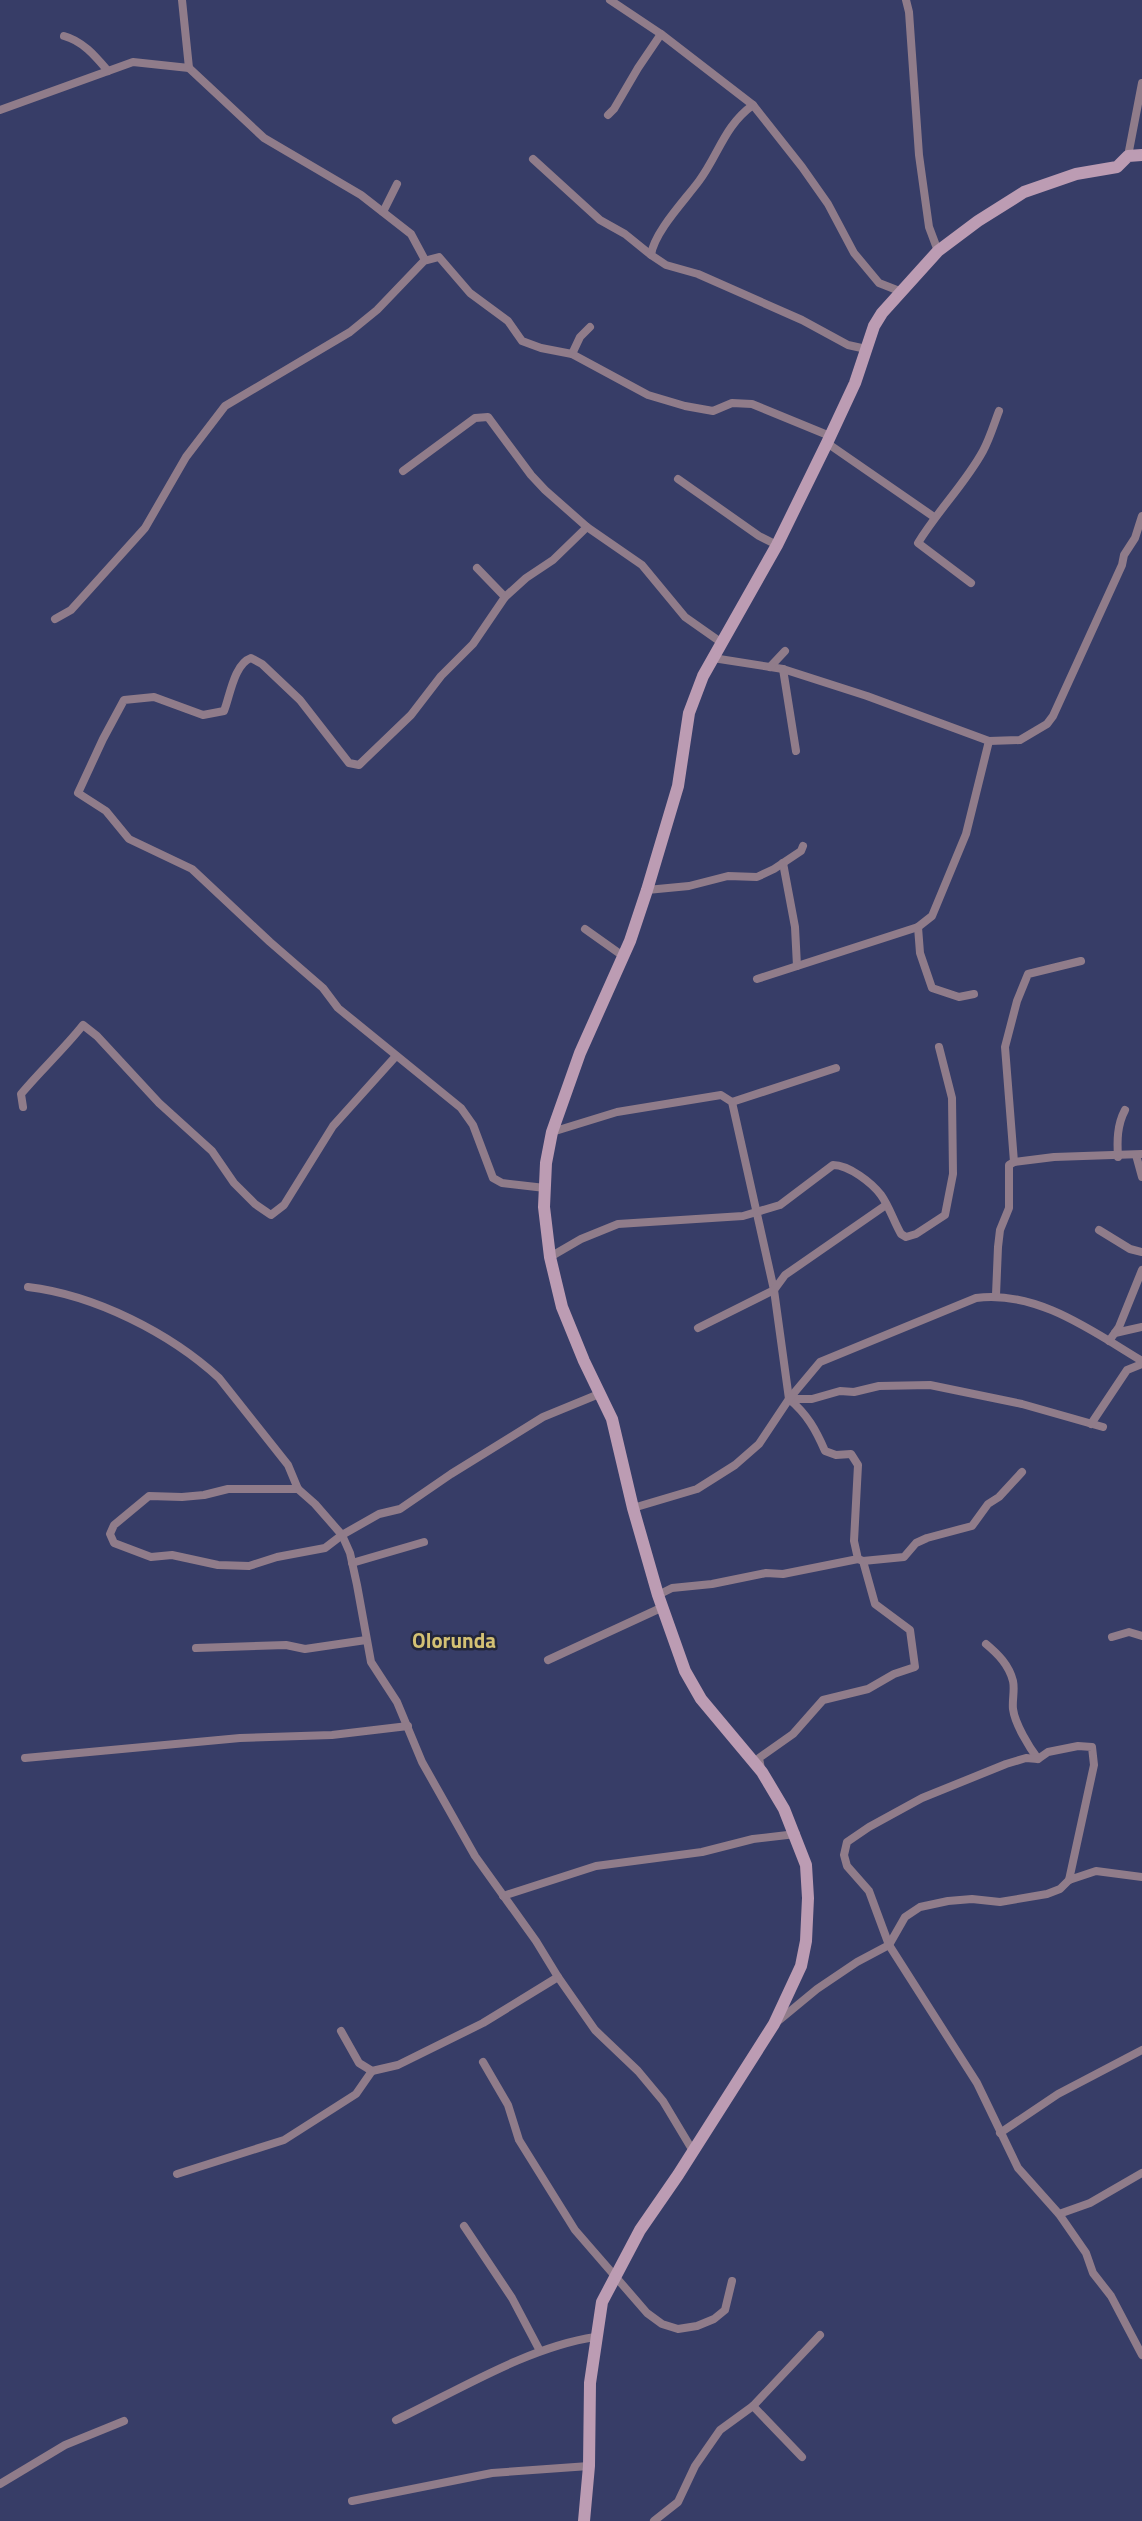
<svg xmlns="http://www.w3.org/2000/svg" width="1142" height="2521" font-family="'Titillium Web',sans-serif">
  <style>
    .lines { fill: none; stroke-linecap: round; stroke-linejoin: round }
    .street { stroke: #907c8a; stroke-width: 8 }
    .secondary { stroke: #bc9cb3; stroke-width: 12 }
    .labels { text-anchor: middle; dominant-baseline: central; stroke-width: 5; stroke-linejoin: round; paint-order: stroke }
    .quarter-label { font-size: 21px; font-weight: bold; fill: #d4c174; stroke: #23263a }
  </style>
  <rect width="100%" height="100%" fill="#373d67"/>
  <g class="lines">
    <g class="street">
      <polyline points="610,0 661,34 753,105"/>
      <polyline points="906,0 909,12 919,155 929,227 938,251"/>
      <path d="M 64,36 C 83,41 96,57 108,71"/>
      <polyline points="189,68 264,138 361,195 411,234 425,260"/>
      <polyline points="0,110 133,62 189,68 182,0"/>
      <polyline points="608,115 614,109 638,68 661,34"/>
      <polyline points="1128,156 1142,83"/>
      <polyline points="533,159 600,220 625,234 651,255"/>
      <polyline points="383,212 397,184"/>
      <path d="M 866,349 L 848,345 L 802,320 L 698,274 L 666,265 L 651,255 C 654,232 685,200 699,181 C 719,154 724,126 753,105 L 802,167 L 828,204 L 854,253 L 879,283 L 902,292"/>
      <polyline points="572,354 580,337 590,327"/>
      <polyline points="827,443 934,517"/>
      <polyline points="403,471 475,418 488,417 531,475 545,490 587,527 642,565 685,617 722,643"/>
      <polyline points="678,479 759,536 777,545"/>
      <polyline points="477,568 505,597"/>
      <path d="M 971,583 L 918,543 C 938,510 965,484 983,451 C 990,438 994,424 999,411"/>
      <polyline points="55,619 71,610 145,528 186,457 225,406 350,332 377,310 424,261 439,257 470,293 508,321 522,341 541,348 572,354 648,395 685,406 713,411 732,403 752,404 830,436"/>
      <polyline points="713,658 783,669 867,696 989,741 1020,740 1047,724 1053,716 1122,565 1124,555 1135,538 1142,516"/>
      <polyline points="770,667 785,651"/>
      <polyline points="783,669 796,751"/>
      <polyline points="783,863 795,927 797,966"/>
      <polyline points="647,890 689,886 728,876 757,877 774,869 801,851 803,846"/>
      <polyline points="918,927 920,953 932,988 959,997 974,994"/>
      <polyline points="585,929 623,956"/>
      <polyline points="757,979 918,927 932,916 966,834 989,741"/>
      <polyline points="732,1102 836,1068"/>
      <path d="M 23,1107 L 21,1094 C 41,1070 64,1049 83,1025 L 97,1036 L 159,1103 L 212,1151 L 234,1183 L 255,1204 L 271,1215 L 284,1205 L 333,1126 L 396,1056"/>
      <path d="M 552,1132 L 617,1112 L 721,1095 L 732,1102 L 774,1290 L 789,1399 C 807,1414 816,1430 825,1451 L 836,1455 L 851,1454 L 858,1465 L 854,1541 L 858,1559 L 783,1574 L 766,1573 L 712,1584 L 672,1588 L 658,1595"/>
      <polyline points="1136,1155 1142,1177"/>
      <path d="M 1118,1157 C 1117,1141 1117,1125 1125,1110"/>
      <polyline points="1014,1162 1005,1047 1017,1001 1028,974 1081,961"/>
      <path d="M 545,1188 L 502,1183 L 493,1178 L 473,1125 L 461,1108 L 338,1008 L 323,988 L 270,942 L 192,869 L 129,839 L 106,811 L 78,793 L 103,739 L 124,700 L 154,697 L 203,715 L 224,711 C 230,696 234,664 251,658 L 262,664 L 300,700 L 349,763 L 359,765 L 411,715 L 441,676 L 473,644 L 505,597 L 526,578 L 553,560 L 587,527"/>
      <polyline points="1099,1230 1130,1249 1142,1252"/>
      <path d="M 550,1257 L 581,1239 L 618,1224 L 743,1216 L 780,1205 L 833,1165 C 849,1165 872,1183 881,1195 C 889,1206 894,1222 901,1234 L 906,1237 L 916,1234 L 945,1215 L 953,1174 L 952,1098 L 939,1047"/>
      <path d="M 28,1287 C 95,1295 170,1333 219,1378 L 288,1465 L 298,1489 L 315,1504 L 342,1535 L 350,1553 L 357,1585 L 371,1662 L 397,1702 L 422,1762 L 475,1856 L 536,1941 L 558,1977 L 595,2030 L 638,2071 L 663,2101 L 693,2151"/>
      <polyline points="996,1295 998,1247 1000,1230 1009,1208 1009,1165 1014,1162 1054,1157 1142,1154"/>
      <polyline points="698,1328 774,1290 785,1275 886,1205"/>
      <polyline points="1115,1333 1142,1327"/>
      <polyline points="1109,1341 1119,1327 1142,1270"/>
      <polyline points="789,1399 812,1399 840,1391 854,1392 879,1386 930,1385 1022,1404 1103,1427"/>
      <polyline points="1091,1424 1127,1370 1142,1364"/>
      <polyline points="298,1489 228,1489 204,1495 182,1497 149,1496 114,1525 110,1534 114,1543 151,1557 172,1555 218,1565 249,1566 277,1557 325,1548 342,1535 379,1514 400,1509 451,1474 543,1417 599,1394"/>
      <path d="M 633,1508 L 697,1489 L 735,1465 L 759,1444 L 789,1399 L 820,1362 L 976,1298 C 1037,1290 1092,1331 1142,1361"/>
      <polyline points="863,1561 904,1557 916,1543 927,1538 972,1526 988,1504 999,1497 1022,1472"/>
      <polyline points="352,1563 424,1542"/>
      <polyline points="1112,1637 1129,1632 1142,1636"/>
      <path d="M 986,1644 C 998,1654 1009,1665 1013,1681 C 1015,1690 1012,1700 1013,1709 C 1015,1724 1029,1747 1038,1759"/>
      <polyline points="196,1648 286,1645 305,1649 366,1640"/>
      <polyline points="548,1660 663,1607"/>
      <polyline points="25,1758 240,1738 332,1735 408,1726"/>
      <polyline points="761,1769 759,1758 793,1734 823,1700 868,1689 894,1674 915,1667 910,1630 875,1604 863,1561 858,1559"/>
      <polyline points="1069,1880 1094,1765 1092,1747 1078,1746 1048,1752 1038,1759 1026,1758 1006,1764 922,1798 869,1827 847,1842 844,1855 847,1866 869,1891 889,1945 977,2083 1018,2168 1059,2214 1086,2253 1093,2273 1111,2296 1142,2355"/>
      <polyline points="503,1896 596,1866 702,1852 753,1839 796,1834"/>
      <polyline points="777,2022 817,1989 857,1962 889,1945 905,1917 920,1907 948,1901 972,1899 1000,1902 1047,1894 1060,1889 1069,1880 1096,1871 1142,1877"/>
      <polyline points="341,2031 359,2063 372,2071 398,2065 483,2023 558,1977"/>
      <polyline points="483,2062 508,2105 519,2140 575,2230 647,2313 662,2324 678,2329 697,2326 714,2319 725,2310 732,2281"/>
      <polyline points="1000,2133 1058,2094 1142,2050"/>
      <polyline points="177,2174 284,2140 356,2094 372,2071"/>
      <polyline points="1059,2214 1090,2203 1142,2173"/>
      <polyline points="464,2226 512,2298 540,2351"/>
      <polyline points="753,2406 802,2457"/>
      <path d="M 396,2420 C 457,2391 528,2347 595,2337"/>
      <polyline points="0,2484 65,2445 124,2421"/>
      <polyline points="352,2501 492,2473 589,2466"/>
      <polyline points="654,2521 678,2502 695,2466 720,2430 753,2406 820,2335"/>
    </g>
    <polyline class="secondary" points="584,2521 589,2466 590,2383 602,2302 640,2230 678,2175 774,2024 801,1966 806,1941 808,1898 806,1865 784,1809 762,1772 701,1699 685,1671 658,1595 633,1508 612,1419 584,1361 562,1307 550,1257 544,1207 546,1163 552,1132 580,1053 630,941 647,890 678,786 689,713 703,676 777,545 827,443 855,383 874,326 882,313 938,251 978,221 1024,192 1076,174 1117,167 1128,156 1142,155"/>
  </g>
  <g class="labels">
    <g class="quarter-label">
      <text x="454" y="1640">Olorunda</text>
    </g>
  </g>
</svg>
